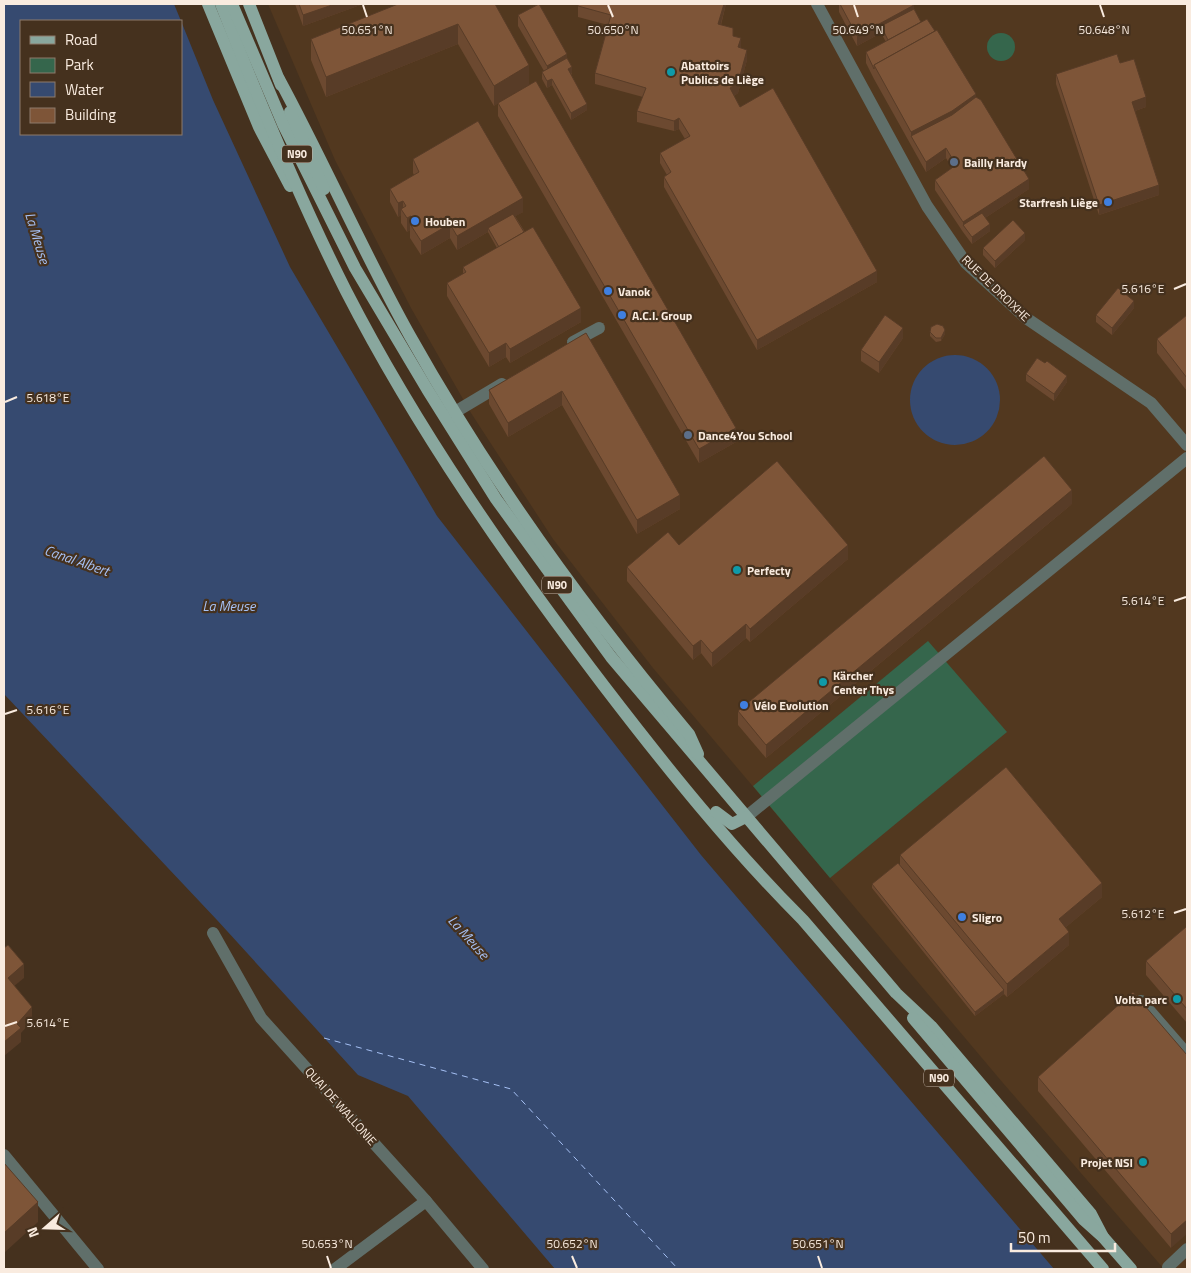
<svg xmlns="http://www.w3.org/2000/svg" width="1191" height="1273" font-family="'Titillium Web',sans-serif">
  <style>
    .built { fill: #52381f }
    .green { fill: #35664c }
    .water { fill: #364a70 }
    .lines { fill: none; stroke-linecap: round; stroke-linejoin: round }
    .ferry { stroke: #a6c1f5; stroke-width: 1; stroke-dasharray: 6 5; stroke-linecap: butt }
    .street { stroke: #606f6a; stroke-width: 12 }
    .primary { stroke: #89a79e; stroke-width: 12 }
    .wall { fill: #6c4930 }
    .shaded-wall { fill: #583c27 }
    .building { fill: #7e5538; stroke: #583c27 }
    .ticks { fill: none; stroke: #f9ebdf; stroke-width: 2 }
    .culture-dot { fill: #0f9aa8; stroke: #45311e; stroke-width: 2 }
    .service-dot { fill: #5c6f8a; stroke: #45311e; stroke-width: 2 }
    .shop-dot { fill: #3f7fe0; stroke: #45311e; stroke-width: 2 }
    .labels { text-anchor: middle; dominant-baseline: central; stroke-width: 4.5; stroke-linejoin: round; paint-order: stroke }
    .shield { fill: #45311e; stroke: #c3b3a5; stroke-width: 1 }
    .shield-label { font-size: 11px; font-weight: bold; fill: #f9ebdf }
    .poi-label { font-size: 12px; font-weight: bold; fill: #f9ebdf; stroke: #45311e; text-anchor: start }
    .street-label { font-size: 12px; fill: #f9ebdf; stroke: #45311e }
    .water-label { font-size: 14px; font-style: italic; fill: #a6c1f5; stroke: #45311e }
    .ticks-label { font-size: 12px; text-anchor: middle; fill: #f9ebdf; stroke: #45311e; stroke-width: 4.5; stroke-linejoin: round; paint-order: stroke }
  </style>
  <rect width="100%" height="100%" fill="#45311e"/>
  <polygon class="built" points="268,4 1187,4 1187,1269 1164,1269 1003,1083 653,668 553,539 471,413 411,308 335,160"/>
  <g class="green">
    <circle cx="1001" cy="47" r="14"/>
    <polygon points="928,641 1007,732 830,878 753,786"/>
  </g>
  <g class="water">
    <polygon points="4,4 174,4 181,21 21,21 21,134 181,134 181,21 213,100 290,267 437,516 701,855 1054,1269 555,1269 408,1096 358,1075 217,920 4,694"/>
    <circle cx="955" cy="400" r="45"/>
  </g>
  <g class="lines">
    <polyline class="ferry" points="324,1038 511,1089 678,1269"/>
    <g class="street">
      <polyline points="817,4 927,206 966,263 1026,318 1151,403 1187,445"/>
      <polyline points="573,342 599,328"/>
      <polyline points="455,412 502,384"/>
      <polyline points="746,817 1187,458"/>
      <polyline points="213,933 261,1018 426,1201 483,1269"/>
      <polyline points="1141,1001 1187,1054"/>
      <polyline points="4,1155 98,1269"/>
      <polyline points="1168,1267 1187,1249"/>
      <polyline points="335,1269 426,1201"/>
    </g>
    <g class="primary">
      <polyline points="208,4 259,127 290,186"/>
      <path d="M 221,4 C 259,101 299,198 346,291 C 418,431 509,561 604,686 C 666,767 731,848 803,920 L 1103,1269"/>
      <polyline points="232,4 283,124 355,268 427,389 496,499 611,657 896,993 931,1026 1091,1214 1103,1237"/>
      <polyline points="249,4 281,85"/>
      <path d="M 279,79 C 325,164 363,252 410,336 C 489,477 585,610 689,734 L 698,754"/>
      <polyline points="290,112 324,189"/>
      <polyline points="716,812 732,824 746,817"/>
      <polyline points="913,1018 1084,1220 1103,1237 1131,1269"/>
    </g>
  </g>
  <g class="wall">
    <polygon points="295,4 363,4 303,26"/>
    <polygon points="495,4 529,85 736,442 699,463 498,116 498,103 494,106 458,44 326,97 311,60 311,39"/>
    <polygon points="726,4 721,25 733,36 741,48 747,60 738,93 734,96 740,107 877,282 757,350 664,187 664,177 667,175 660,163 660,153 685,139 679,129 674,131 637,122 637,111 643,97 595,84 595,73 608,25 578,17 578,6"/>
    <polygon points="839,4 914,4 914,9 921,22 976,97 1029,189 985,218 990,231 972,244 963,232 935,190 935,180 952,168 946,158 926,172 874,79 866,63 866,52 886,42 881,33 857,46 839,12"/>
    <polygon points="518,15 567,58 572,73 571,75 587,110 571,120 552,85 547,88 542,79 542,72 544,71 518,26"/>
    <polygon points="1056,74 1146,107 1135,111 1159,195 1099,215 1056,84"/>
    <polygon points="413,159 523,212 515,216 581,322 510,363 506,357 489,367 447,296 447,283 463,274 463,267 497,248 488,232 457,250 450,238 421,255 410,238 410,230 407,232 401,223 401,215 398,217 390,202 390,189 414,175 413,173"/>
    <polygon points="1025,240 995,268 983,255 983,248"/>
    <polygon points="1134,308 1112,335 1096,322 1096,315"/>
    <polygon points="1187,315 1187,391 1157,353 1157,339"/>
    <polygon points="930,332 945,334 941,341 936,342 930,336"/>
    <polygon points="586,333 680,509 637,534 562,405 508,437 489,404 489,390"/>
    <polygon points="903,338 879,373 861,361 861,350"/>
    <polygon points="1026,374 1067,382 1054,401 1026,381"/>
    <polygon points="1072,504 766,758 738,725 738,711"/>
    <polygon points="679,545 848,559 750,642 746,638 712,667 701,653 693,660 627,581 627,567"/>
    <polygon points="900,855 1102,897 1066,927 1069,945 1007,997 1004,994 975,1016 872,888 872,884 900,866"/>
    <polygon points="1187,928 1187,1023 1146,975 1146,961"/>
    <polygon points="1187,1055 1171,1248 1038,1091 1038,1077"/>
  </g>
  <g class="shaded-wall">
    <polygon points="335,4 363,4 303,26 303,15"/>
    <polygon points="724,4 726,4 718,34 718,24"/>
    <polygon points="914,5 914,16 881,26 881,33 857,46 857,36"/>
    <polygon points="458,24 458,44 326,97 326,77"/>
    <polygon points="741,38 741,48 738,47"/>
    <polygon points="747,50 747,60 738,93 730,99 730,88"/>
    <polygon points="567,54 567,64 547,76 547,66"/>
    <polygon points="529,65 529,85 494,106 494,86"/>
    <polygon points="572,67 572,73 568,76 568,69"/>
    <polygon points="552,79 552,85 547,88 547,81"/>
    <polygon points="976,94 976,108 911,136 911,132"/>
    <polygon points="1146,97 1146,107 1132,112 1132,102"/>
    <polygon points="587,104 587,110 571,120 571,113"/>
    <polygon points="679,118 679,129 674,131 674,121"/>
    <polygon points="946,148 946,158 926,172 926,162"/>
    <polygon points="1029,179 1029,189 967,230 963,225 963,222"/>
    <polygon points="1159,185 1159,195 1099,215 1099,205"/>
    <polygon points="523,198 523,212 490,231 488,228 488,232 457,250 457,236"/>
    <polygon points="403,201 403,211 401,209 401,215 398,217 398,203"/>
    <polygon points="411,216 411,226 410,224 410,230 407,232 407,218"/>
    <polygon points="450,224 450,238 421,255 421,241"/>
    <polygon points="990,224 990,231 972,244 972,237"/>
    <polygon points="1025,233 1025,240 995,268 995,261"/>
    <polygon points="877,271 877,282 757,350 757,340"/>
    <polygon points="1134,301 1134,308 1112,335 1112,328"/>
    <polygon points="581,308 581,322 510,363 510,349"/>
    <polygon points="903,328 903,338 879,373 879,362"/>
    <polygon points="945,330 945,334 941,341 941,338"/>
    <polygon points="506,343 506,357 489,367 489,353"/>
    <polygon points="1067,376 1067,382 1054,401 1054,394"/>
    <polygon points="562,391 562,405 508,437 508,423"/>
    <polygon points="736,428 736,442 699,463 699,449"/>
    <polygon points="1072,490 1072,504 766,758 766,745"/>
    <polygon points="680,495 680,509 637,534 637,520"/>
    <polygon points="848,545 848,559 750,642 750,629"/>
    <polygon points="746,624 746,638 712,667 712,653"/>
    <polygon points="701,640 701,653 693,660 693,646"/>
    <polygon points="1102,883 1102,897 1059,933 1059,919"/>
    <polygon points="1069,932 1069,945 1007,997 1007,984"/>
    <polygon points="24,964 24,978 8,991 8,978"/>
    <polygon points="1004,990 1004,994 975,1016 975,1012"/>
    <polygon points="32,1007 32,1021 21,1033 21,1042 4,1056 4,1042 17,1024"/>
    <polygon points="38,1202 38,1222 4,1253 4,1233"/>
    <polygon points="1187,1220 1187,1234 1171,1248 1171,1234"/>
  </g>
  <g class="building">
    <polygon points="299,4 335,4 303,15"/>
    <polygon points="398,4 495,4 529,65 494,86 458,24 326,77 311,39"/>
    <polygon points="539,4 567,54 547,66 518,15"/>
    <polygon points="578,4 724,4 718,24 733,28 733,36 741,38 738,47 747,50 738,83 730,88 740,107 773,88 877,271 757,340 664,177 671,172 660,153 690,136 679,118 674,121 637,111 646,88 595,73 611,15 578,6"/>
    <polygon points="840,4 914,4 914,5 857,36"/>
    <polygon points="914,9 921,22 888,40 881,26"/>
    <polygon points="927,19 935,31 874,65 874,69 866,52"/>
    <polygon points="937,30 976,94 952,111 911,132 874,65"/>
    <polygon points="1117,54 1120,63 1134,59 1146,97 1132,102 1159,185 1099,205 1056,74"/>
    <polygon points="567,58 572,67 568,69 587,104 571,113 552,79 547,81 542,72"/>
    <polygon points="536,81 736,428 699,449 498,103"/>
    <polygon points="976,97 981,100 1029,179 963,222 935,180 956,165 946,148 926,162 911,136 952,115"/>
    <polygon points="478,121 523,198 457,236 450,224 421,241 410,224 415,221 411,216 407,218 401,209 406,206 403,201 398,203 390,189 419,172 413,159"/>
    <polygon points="982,213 990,224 972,237 963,225"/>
    <polygon points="513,214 524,232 499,247 488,228"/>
    <polygon points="1013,220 1025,233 995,261 983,248"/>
    <polygon points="533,227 581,308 510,349 506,343 489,353 447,283 466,272 463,267"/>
    <polygon points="1118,288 1134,301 1112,328 1096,315"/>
    <polygon points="885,315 903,328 879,362 861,350"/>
    <polygon points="1187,315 1187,378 1157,339"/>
    <polygon points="937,324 943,326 945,330 941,338 936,338 930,332 931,327"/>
    <polygon points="586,333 680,495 637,520 562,391 508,423 489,390"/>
    <polygon points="1037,358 1045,363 1047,361 1067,376 1054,394 1026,374"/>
    <polygon points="1044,456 1072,490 766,745 738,711"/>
    <polygon points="777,461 848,545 750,629 746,624 712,653 701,640 693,646 627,567 668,532 679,545"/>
    <polygon points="1006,767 1102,883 1059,919 1069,932 1007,984 900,855"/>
    <polygon points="898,863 1004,990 975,1012 872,884"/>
    <polygon points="1186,927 1187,928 1187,1009 1146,961"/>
    <polygon points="8,945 24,964 8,978 32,1007 17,1024 21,1028 4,1042 4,948"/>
    <polygon points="1133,992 1187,1055 1187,1220 1171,1234 1038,1077"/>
    <polygon points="4,1163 38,1202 4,1233"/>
  </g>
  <path class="ticks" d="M 363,5 L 367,17M 608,5 L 613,17M 854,5 L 858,17M 1100,5 L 1104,17M 1174,289 L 1186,284M 5,402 L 17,397M 1174,601 L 1186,597M 5,714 L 17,710M 1174,913 L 1186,909M 5,1026 L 17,1022M 327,1256 L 331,1268M 572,1256 L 577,1268M 818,1256 L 822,1268"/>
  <g class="culture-dot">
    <circle cx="671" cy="72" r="5"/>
    <circle cx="737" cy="570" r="5"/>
    <circle cx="823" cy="682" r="5"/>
    <circle cx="1177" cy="999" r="5"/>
    <circle cx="1143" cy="1162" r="5"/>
  </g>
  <g class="service-dot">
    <circle cx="954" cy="162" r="5"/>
    <circle cx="688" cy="435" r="5"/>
  </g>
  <g class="shop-dot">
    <circle cx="1108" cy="202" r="5"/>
    <circle cx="415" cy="221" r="5"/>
    <circle cx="608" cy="291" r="5"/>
    <circle cx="622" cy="315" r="5"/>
    <circle cx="744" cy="705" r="5"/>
    <circle cx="962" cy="917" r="5"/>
  </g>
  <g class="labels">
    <g class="shield">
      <rect x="282" y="145.5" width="30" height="17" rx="4"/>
      <rect x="542" y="576.5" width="30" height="17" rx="4"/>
      <rect x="924" y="1069.5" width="30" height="17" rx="4"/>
    </g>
    <g class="shield-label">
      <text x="297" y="154">N90</text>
      <text x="557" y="585">N90</text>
      <text x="939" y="1078">N90</text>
    </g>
    <g class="poi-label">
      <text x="681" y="65">Abattoirs<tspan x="681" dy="14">Publics de Liège</tspan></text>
      <text x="964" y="162">Bailly Hardy</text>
      <text x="1098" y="202" text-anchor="end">Starfresh Liège</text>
      <text x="425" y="221">Houben</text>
      <text x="618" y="291">Vanok</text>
      <text x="632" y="315">A.C.I. Group</text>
      <text x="698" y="435">Dance4You School</text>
      <text x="747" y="570">Perfecty</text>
      <text x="833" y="675">Kärcher<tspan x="833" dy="14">Center Thys</tspan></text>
      <text x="754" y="705">Vélo Evolution</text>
      <text x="972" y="917">Sligro</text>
      <text x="1167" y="999" text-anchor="end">Volta parc</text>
      <text x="1133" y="1162" text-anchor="end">Projet NSI</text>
    </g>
    <g class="street-label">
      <text transform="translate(996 288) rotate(44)">RUE DE DROIXHE</text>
      <text transform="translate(341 1106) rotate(48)">QUAI DE WALLONIE</text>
    </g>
    <g class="water-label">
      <text transform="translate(38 238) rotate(73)">La Meuse</text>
      <text transform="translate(77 560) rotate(19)">Canal Albert</text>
      <text x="229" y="605">La Meuse</text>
      <text transform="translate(469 937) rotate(48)">La Meuse</text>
    </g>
  </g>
  <g class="ticks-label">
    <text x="367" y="34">50.651°N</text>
    <text x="613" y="34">50.650°N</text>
    <text x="858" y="34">50.649°N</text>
    <text x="1104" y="34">50.648°N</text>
    <text x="1143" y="293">5.616°E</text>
    <text x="48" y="402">5.618°E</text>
    <text x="1143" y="605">5.614°E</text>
    <text x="48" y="714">5.616°E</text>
    <text x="1143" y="918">5.612°E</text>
    <text x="48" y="1027">5.614°E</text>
    <text x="327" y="1248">50.653°N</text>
    <text x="572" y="1248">50.652°N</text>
    <text x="818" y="1248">50.651°N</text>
  </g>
  <rect width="1191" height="1273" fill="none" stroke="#f9ebdf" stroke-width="10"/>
  <rect x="20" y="20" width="162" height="115" fill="#45311e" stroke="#8d7b6b"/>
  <rect x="30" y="36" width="25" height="8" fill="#89a79e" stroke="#8d7b6b"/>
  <text x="65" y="45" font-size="15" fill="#f9ebdf">Road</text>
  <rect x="30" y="58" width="25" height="15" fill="#35664c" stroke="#8d7b6b"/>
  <text x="65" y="70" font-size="15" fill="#f9ebdf">Park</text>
  <rect x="30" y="82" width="25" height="15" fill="#364a70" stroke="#8d7b6b"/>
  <text x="65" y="95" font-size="15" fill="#f9ebdf">Water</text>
  <rect x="30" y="108" width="25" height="15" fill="#7e5538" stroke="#8d7b6b"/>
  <text x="65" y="120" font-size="15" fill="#f9ebdf">Building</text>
  <g transform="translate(45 1228) rotate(250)" stroke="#45311e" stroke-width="4" paint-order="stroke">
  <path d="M0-4L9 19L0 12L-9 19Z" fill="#f9ebdf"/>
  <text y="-8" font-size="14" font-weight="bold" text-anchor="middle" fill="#f9ebdf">N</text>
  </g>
  <path d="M1011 1243v8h104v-8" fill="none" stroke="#f9ebdf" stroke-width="2.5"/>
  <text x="1018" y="1243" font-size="15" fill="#f9ebdf" stroke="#45311e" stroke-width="4" paint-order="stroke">50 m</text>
</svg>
